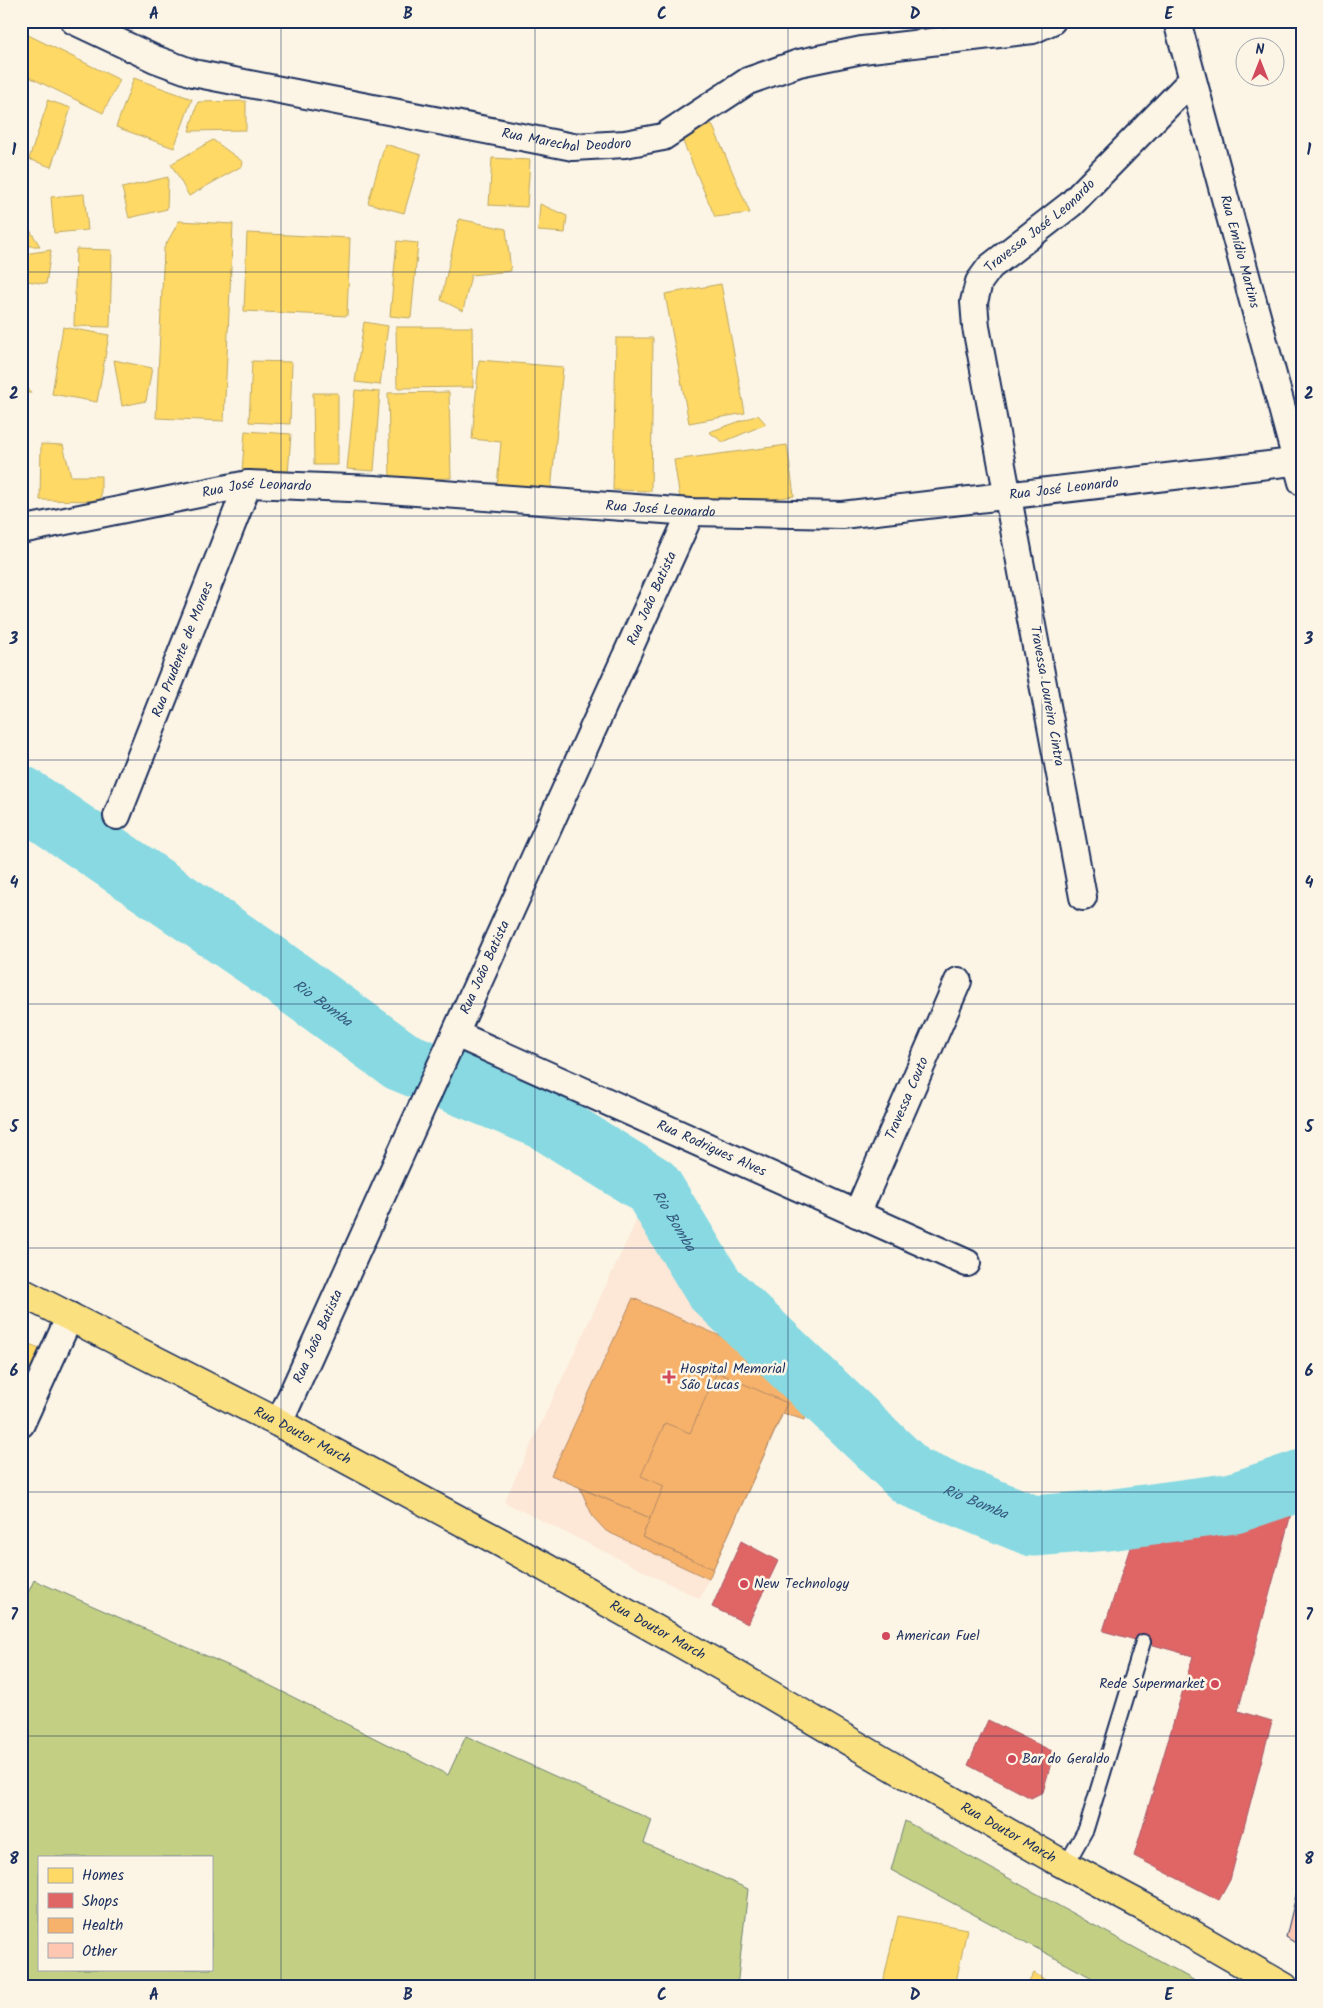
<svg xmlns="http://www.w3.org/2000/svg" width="1323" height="2008" font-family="Kalam,sans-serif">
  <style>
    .built { fill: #fde7d6 }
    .green { fill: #c3d084; stroke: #6f8071; fill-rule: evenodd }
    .homes { fill: #ffd966; stroke: #bba664 }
    .shops { fill: #e06666; stroke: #a55664 }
    .health { fill: #f6b26b; stroke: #b48b67 }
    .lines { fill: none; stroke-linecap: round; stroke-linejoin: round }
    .river { stroke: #88d9e2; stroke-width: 61 }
    .building { fill: #ffc7b2; stroke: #1b2f5e }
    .lane-casing { stroke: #1b2f5e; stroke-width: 18 }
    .street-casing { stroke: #1b2f5e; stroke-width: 30 }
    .primary-casing { stroke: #1b2f5e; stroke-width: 31 }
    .lane { stroke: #fcf5e5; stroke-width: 14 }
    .street { stroke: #fcf5e5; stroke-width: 26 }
    .primary { stroke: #fbe080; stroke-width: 28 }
    .grid { fill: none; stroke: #1b2f5e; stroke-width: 1; stroke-opacity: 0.55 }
    .poi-dot { fill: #d1495b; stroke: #fcf5e5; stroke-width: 2 }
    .labels { text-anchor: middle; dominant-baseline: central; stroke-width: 5; stroke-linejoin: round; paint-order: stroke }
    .street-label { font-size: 14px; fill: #1b2f5e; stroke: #fcf5e5 }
    .poi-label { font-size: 14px; fill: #1b2f5e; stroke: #fcf5e5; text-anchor: start }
    .water-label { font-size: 15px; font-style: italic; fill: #365a7f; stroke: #fcf5e5 }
    .neatline { fill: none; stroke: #1b2f5e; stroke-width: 2 }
    .grid-label { font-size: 16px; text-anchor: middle; font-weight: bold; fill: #1b2f5e }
  </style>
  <rect width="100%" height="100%" fill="#fcf5e5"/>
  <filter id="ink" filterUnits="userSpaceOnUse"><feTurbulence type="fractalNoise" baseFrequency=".02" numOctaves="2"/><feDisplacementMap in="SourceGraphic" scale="10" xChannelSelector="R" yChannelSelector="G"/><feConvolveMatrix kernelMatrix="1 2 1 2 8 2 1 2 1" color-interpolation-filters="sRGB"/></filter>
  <g filter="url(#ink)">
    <polygon class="built" points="641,1211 698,1310 742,1345 808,1408 804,1420 783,1413 700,1599 504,1502"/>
    <g class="green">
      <path d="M 34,1580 L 243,1672 L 448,1775 L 466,1736 L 652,1820 L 644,1843 L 748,1889 L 737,1987 L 21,1987 L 21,1608 ZM 39,1857 L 211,1857 L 211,1969 L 39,1969 Z"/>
      <polygon points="905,1821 1206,1987 1109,1987 891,1870"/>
    </g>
    <g class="homes">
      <polygon points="22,32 120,80 103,113 21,73"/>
      <polygon points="134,78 192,99 174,148 116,127"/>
      <polygon points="47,100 71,108 51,167 29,159 47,105"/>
      <polygon points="246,101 246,130 189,131 198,102"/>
      <polygon points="712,124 750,213 715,217 681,137"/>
      <polygon points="213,140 243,162 242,166 189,196 171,164"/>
      <polygon points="385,144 421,155 404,213 368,203"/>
      <polygon points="492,158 530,160 527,207 489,205"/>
      <polygon points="168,177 167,209 129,218 122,188"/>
      <polygon points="84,194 88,230 54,233 51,197"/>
      <polygon points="540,204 567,216 565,233 538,231"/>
      <polygon points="21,216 40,246 21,246"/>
      <polygon points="459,219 506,229 511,271 471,275 463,311 441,300"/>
      <polygon points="179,221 233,224 224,421 156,418 164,248"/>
      <polygon points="247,233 350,238 347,316 244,311"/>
      <polygon points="397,241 418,243 411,318 390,316"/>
      <polygon points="76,249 112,250 110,327 74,326"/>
      <polygon points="51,250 46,284 21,280 24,254"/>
      <polygon points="721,284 745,413 689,423 665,294"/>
      <polygon points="364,322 388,326 380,385 355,382"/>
      <polygon points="63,327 109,335 97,402 52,394"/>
      <polygon points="396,327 472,327 473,387 397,388"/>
      <polygon points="616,338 653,338 651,491 613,490"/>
      <polygon points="114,360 152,368 146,401 122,406"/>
      <polygon points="479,360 563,367 551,491 497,486 501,442 472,439"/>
      <polygon points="252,361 292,362 290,424 249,422"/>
      <polygon points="21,378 31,393 21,393"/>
      <polygon points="355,390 380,392 374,471 347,469"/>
      <polygon points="449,392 451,478 390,480 388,393"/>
      <polygon points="313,393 338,393 338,465 314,465"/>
      <polygon points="758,415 766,424 723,442 709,432"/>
      <polygon points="245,431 291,434 288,475 242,472"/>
      <polygon points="41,444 63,445 71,476 101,476 101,501 40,500"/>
      <polygon points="787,445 794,496 682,512 674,460"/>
      <polygon points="21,1341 42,1349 21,1400"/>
      <polygon points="898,1916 967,1929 955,1987 882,1987"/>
      <polygon points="1034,1973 1057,1987 1026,1987"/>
    </g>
    <g class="shops">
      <polygon points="1298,1488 1238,1711 1272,1721 1230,1880 1219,1900 1134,1856 1193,1656 1103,1631 1136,1529 1236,1509"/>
      <polygon points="741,1541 778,1561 748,1624 712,1607"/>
      <polygon points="988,1720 1054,1752 1043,1792 1031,1798 968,1765"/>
    </g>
    <g class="health">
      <polygon points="633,1298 741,1345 808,1408 804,1420 783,1413 713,1569 642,1537 650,1518 551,1475"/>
      <polygon points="717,1372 787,1403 713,1569 642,1537 664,1486 641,1476 665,1423 690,1433"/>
      <polygon points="580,1488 650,1518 642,1537 713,1569 709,1579 606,1531 593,1517"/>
    </g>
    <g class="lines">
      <path class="river" id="s1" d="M 21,796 L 266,963 L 401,1061 L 544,1119 L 652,1186 L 714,1288 L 912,1477 L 1033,1526 L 1108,1520 L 1234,1503 L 1302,1480"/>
    </g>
    <polygon class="building" points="1302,1871 1302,1947 1286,1937"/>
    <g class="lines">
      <defs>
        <polyline id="lane" points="1066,1865 1086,1829 1143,1642"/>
        <g id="street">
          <path id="s2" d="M 74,21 L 155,59 L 193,73 L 573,147 L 625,144 L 663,137 L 748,81 L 799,63 L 862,50 L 1033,30 L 1052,21"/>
          <path id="s3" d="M 1177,21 L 1302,482"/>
          <path id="s4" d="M 21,530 L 248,484 L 374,489 L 691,512 L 842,515 L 1302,461"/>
          <path id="s5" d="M 117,816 L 248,484"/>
          <path id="s6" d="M 1083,897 L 976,327 L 974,302 L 979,282 L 990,267 L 1071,204 L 1192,80"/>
          <path id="s7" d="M 456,1034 L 967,1263"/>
          <path id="s8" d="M 857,1214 L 958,981"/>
          <path id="s9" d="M 279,1423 L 691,512"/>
          <polyline points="21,1424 70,1316"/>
        </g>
        <g id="primary">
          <path id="s10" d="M 21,1292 L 279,1423 L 498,1541 L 723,1667 L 914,1779 L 1054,1859 L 1157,1914 L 1284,1987"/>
        </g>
      </defs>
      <use href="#lane" class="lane-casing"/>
      <use href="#street" class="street-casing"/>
      <use href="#primary" class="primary-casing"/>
      <use href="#lane" class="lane"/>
      <use href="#street" class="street"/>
      <use href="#primary" class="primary"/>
    </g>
  </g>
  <path class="grid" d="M 281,21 L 281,1987M 535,21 L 535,1987M 788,21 L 788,1987M 1042,21 L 1042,1987M 21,272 L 1302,272M 21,516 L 1302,516M 21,760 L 1302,760M 21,1004 L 1302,1004M 21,1248 L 1302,1248M 21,1492 L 1302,1492M 21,1736 L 1302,1736"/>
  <g class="poi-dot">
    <path d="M666.5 1369.5h5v5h5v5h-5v5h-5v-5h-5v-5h5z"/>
    <circle cx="744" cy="1584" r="5"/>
    <circle cx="886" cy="1636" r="5"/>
    <circle cx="1215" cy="1684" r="5"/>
    <circle cx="1012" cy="1759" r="5"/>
  </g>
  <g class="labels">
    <g class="street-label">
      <text stroke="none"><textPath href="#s2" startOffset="510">Rua Marechal Deodoro</textPath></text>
      <text stroke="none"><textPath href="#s6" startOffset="709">Travessa José Leonardo</textPath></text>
      <text stroke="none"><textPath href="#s3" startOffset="239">Rua Emídio Martins</textPath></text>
      <text stroke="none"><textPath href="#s4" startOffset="1050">Rua José Leonardo</textPath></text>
      <text stroke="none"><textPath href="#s4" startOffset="240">Rua José Leonardo</textPath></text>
      <text stroke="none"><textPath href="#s4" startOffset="645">Rua José Leonardo</textPath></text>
      <text stroke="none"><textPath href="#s9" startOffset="905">Rua João Batista</textPath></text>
      <text stroke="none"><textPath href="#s5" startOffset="179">Rua Prudente de Moraes</textPath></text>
      <text transform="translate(1047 696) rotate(80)">Travessa Loureiro Cintra</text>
      <text stroke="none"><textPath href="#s9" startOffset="500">Rua João Batista</textPath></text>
      <text stroke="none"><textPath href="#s8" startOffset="126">Travessa Couto</textPath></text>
      <text stroke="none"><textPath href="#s7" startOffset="280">Rua Rodrigues Alves</textPath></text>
      <text stroke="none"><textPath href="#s9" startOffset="95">Rua João Batista</textPath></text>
      <text stroke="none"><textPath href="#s10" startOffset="316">Rua Doutor March</textPath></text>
      <text stroke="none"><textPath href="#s10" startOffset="721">Rua Doutor March</textPath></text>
      <text stroke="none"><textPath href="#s10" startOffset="1126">Rua Doutor March</textPath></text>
    </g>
    <g class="poi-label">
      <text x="680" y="1369">Hospital Memorial<tspan x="680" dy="16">São Lucas</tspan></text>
      <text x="754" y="1584">New Technology</text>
      <text x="896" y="1636">American Fuel</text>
      <text x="1205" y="1684" text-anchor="end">Rede Supermarket</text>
      <text x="1022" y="1759">Bar do Geraldo</text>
    </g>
    <g class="water-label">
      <text stroke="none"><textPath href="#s1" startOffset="366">Rio Bomba</textPath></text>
      <text stroke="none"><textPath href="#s1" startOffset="786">Rio Bomba</textPath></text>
      <text stroke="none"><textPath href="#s1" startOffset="1206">Rio Bomba</textPath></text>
    </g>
  </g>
  <rect width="1323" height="2008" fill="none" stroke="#fcf5e5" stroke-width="55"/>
  <rect x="38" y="1856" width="175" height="115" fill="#fcf5e5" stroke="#a2a6af"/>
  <rect x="48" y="1868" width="25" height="15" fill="#ffd966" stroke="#a2a6af"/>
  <text x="82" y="1880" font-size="15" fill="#1b2f5e">Homes</text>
  <rect x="48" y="1893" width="25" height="15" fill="#e06666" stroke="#a2a6af"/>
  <text x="82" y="1906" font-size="15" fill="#1b2f5e">Shops</text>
  <rect x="48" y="1918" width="25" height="15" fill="#f6b26b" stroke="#a2a6af"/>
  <text x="82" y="1930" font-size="15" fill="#1b2f5e">Health</text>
  <rect x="48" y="1943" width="25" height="15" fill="#ffc7b2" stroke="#a2a6af"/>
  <text x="82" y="1956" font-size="15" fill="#1b2f5e">Other</text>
  <g transform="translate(1260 62)"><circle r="24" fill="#fcf5e5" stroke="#a2a6af"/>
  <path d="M0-4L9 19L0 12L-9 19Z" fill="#d1495b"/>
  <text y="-8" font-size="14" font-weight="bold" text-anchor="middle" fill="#1b2f5e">N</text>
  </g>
  <rect x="28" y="28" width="1268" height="1952" class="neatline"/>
  <g class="grid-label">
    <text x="154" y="19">A</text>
    <text x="408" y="19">B</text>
    <text x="662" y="19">C</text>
    <text x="915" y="19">D</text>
    <text x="1169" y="19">E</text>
    <text x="14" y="155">1</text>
    <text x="1309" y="155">1</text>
    <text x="14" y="399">2</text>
    <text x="1309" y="399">2</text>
    <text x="14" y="644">3</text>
    <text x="1309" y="644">3</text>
    <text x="14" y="888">4</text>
    <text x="1309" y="888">4</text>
    <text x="14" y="1132">5</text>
    <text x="1309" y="1132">5</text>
    <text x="14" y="1376">6</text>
    <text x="1309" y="1376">6</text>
    <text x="14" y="1620">7</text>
    <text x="1309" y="1620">7</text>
    <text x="14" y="1864">8</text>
    <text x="1309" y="1864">8</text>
    <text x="154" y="2000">A</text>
    <text x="408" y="2000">B</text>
    <text x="662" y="2000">C</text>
    <text x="915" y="2000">D</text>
    <text x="1169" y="2000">E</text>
  </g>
</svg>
